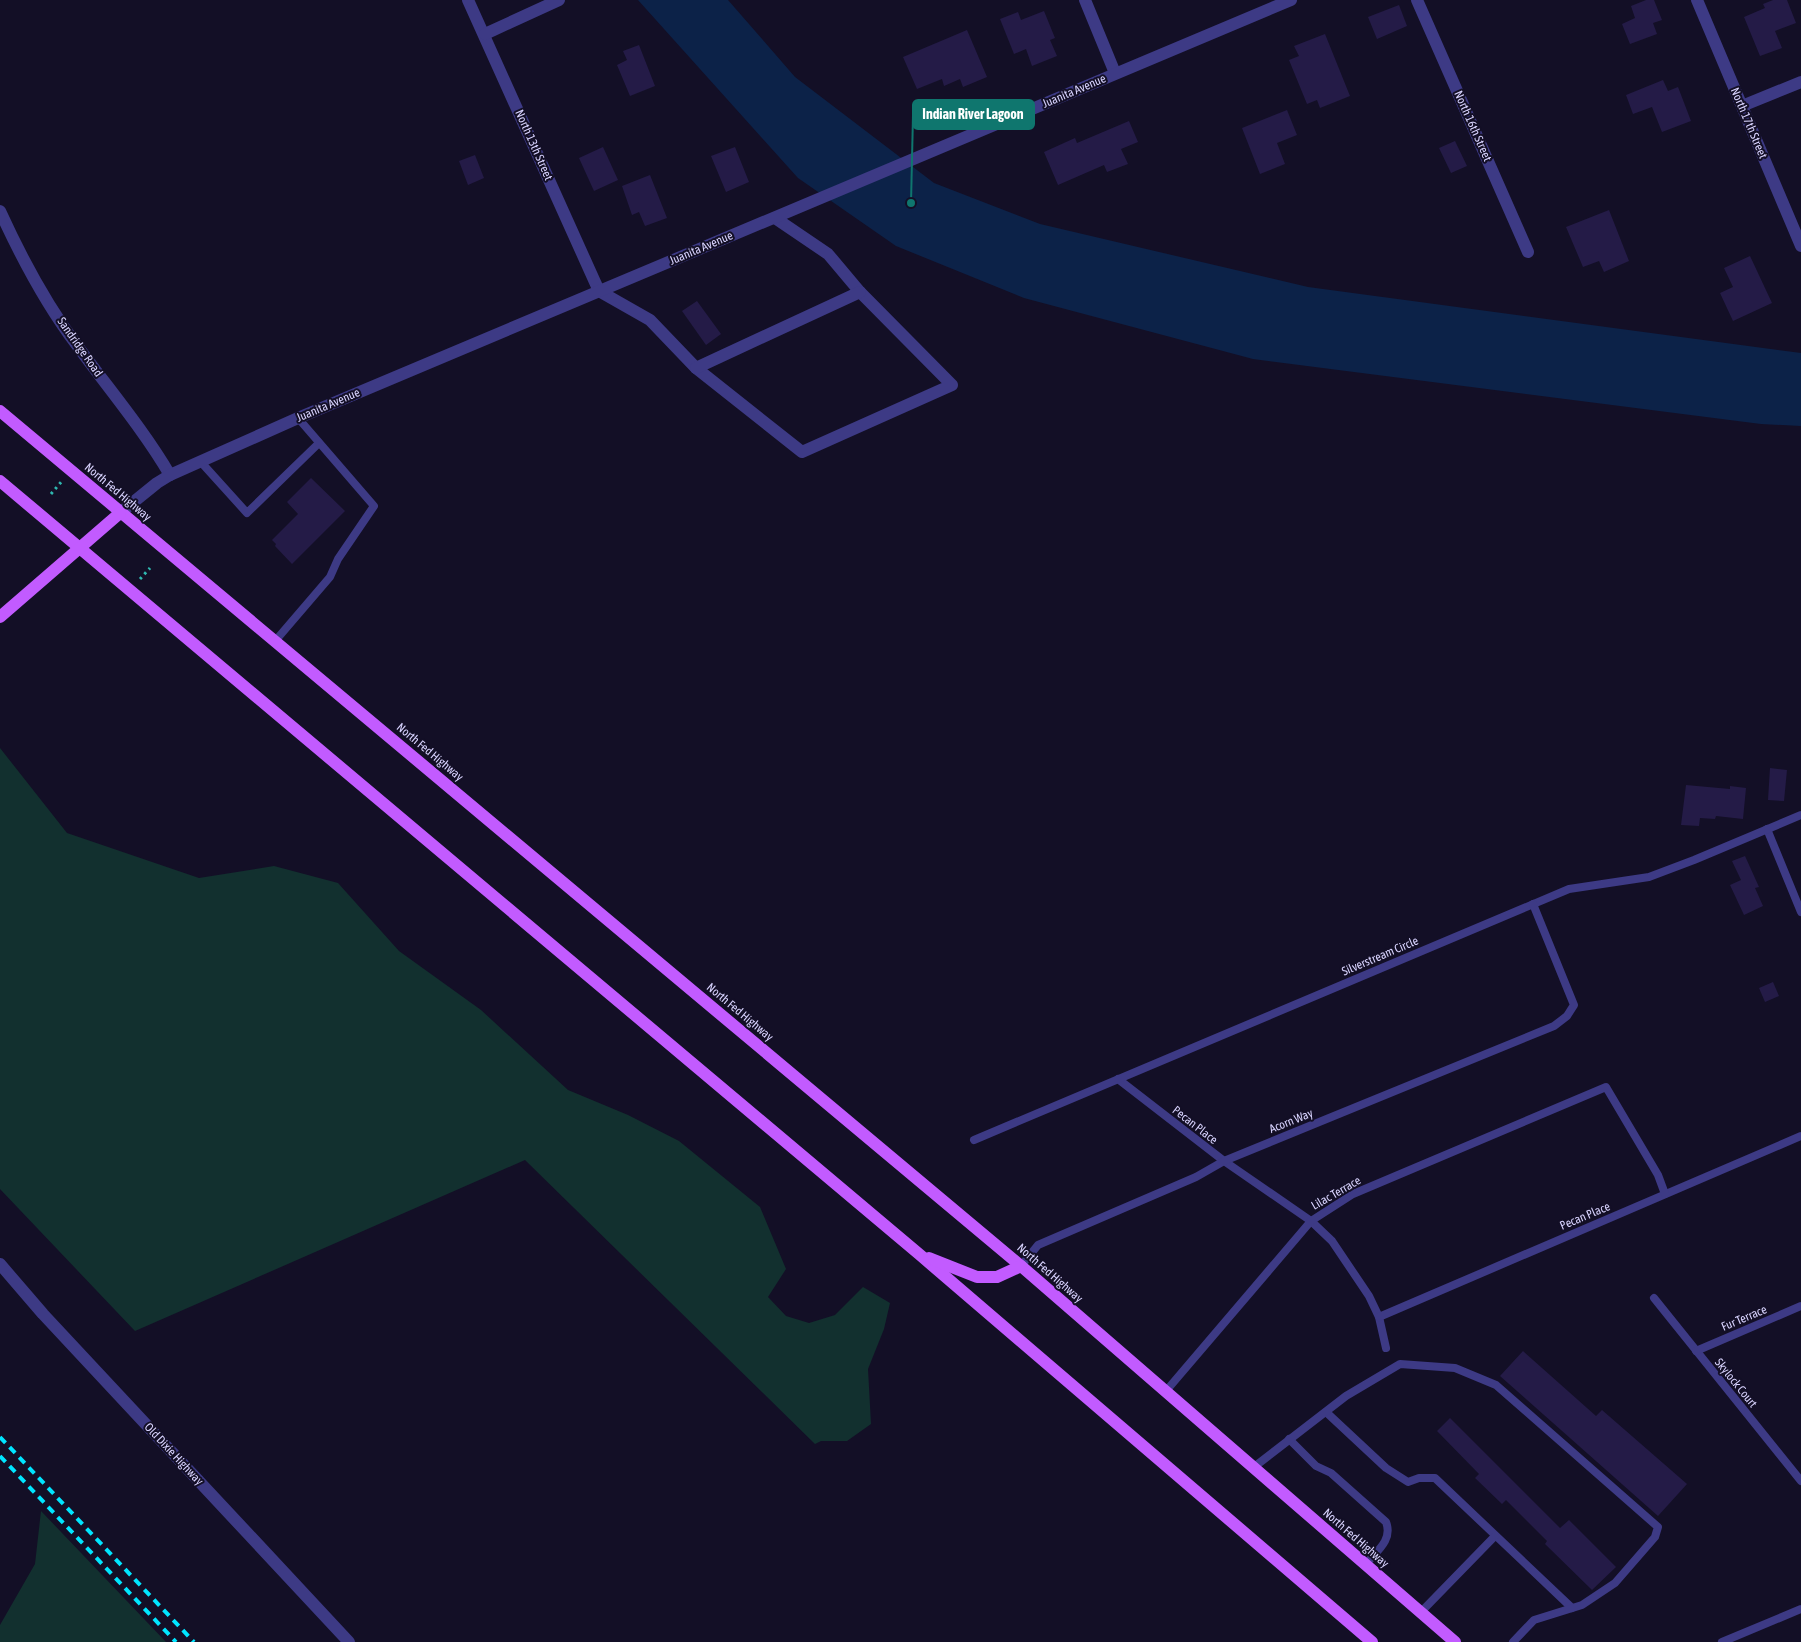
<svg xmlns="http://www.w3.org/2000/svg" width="1801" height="1642" font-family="'Asap Condensed',sans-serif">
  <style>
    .green { fill: #12302f }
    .water { fill: #0c2248 }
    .building { fill: #241b47 }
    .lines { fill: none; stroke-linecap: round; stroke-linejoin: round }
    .path { stroke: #2fb8b0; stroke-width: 3; stroke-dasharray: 2.5 4; stroke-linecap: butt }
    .service { stroke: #3d3a85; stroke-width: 8 }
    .minor { stroke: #3d3a85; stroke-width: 12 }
    .tertiary { stroke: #3d3a85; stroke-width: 12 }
    .primary { stroke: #c25bff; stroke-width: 12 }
    .rail { stroke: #00e5ff; stroke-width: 4; stroke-dasharray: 8 6; stroke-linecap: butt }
    .labels { text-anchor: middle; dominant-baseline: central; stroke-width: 4; stroke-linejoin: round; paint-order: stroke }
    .street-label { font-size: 12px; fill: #d9d4ff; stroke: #130f26 }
    .leader { fill: none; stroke: #0f766e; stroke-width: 2 }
    .callout-dot { fill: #0f766e; stroke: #130f26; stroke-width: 2 }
    .callout { fill: #0f766e; stroke: #0f766e; stroke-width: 2 }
    .callout-label { font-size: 14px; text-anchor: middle; font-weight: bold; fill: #fff }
  </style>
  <rect width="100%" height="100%" fill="#130f26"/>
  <g class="green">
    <polygon points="0,748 67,833 199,878 274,866 338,883 399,951 481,1010 568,1090 628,1115 679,1141 760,1207 786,1269 768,1297 786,1316 809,1323 835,1315 863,1287 890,1303 884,1329 868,1369 871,1424 847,1441 821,1441 815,1444 525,1160 135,1331 0,1189"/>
    <polygon points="41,1511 166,1642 0,1642 0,1625 35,1564"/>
  </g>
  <polygon class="water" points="638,0 728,0 795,77 934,183 1040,224 1308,287 1801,353 1801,426 1761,424 1253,359 1024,298 896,246 798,178"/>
  <g class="building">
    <polygon points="1646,0 1654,0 1662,20 1653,23 1657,34 1630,44 1622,24 1635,18 1631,6"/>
    <polygon points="1773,0 1787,0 1796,23 1775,31 1782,48 1760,56 1744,17 1765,8 1763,4"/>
    <polygon points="1399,5 1407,26 1377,39 1368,17"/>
    <polygon points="1044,11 1055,38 1050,40 1057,56 1032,66 1026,49 1014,54 1000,19 1018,12 1021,20"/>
    <polygon points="967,30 987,77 963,87 960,79 944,86 942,79 917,89 903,57"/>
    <polygon points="1325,34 1350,96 1320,108 1317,100 1307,104 1289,60 1299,56 1294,46"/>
    <polygon points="639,45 655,86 630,96 617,65 627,60 623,51"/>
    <polygon points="1663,80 1668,91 1678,87 1691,121 1662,132 1652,107 1633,114 1626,95"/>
    <polygon points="1287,110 1297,135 1277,143 1285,164 1260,174 1242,128"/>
    <polygon points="1129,121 1138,142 1121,149 1128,164 1107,172 1104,165 1058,185 1044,152 1075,138 1077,143"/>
    <polygon points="1455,141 1467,166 1451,173 1439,148"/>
    <polygon points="603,147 618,180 594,191 579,158"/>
    <polygon points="735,147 749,182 726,192 711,156"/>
    <polygon points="475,155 484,178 468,185 459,161"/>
    <polygon points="650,175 667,218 645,226 639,212 632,215 622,186"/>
    <polygon points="1609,210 1629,261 1604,272 1599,261 1583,267 1566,227"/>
    <polygon points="1750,256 1772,303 1733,321 1720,293 1733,287 1724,268"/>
    <polygon points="697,301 721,334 706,345 682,311"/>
    <polygon points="311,478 345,511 292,564 275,546 276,544 272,540 298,514 287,502"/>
    <polygon points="1770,768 1787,770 1784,801 1768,800"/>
    <polygon points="1686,785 1730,789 1730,786 1746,788 1743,819 1716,816 1715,819 1700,818 1699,826 1681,825"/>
    <polygon points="1745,856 1759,887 1755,888 1763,906 1744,915 1730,885 1741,880 1732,861"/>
    <polygon points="1773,982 1779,996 1765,1002 1759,988"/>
    <polygon points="1523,1351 1596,1416 1602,1410 1687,1484 1658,1516 1500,1376"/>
    <polygon points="1450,1418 1560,1528 1569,1520 1616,1567 1592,1590 1545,1544 1547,1541 1506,1500 1502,1504 1475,1478 1479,1474 1437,1431"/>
  </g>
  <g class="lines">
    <g class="path">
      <polyline points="51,494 62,481"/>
      <polyline points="140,579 150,568"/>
    </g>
    <g class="service">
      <polyline points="200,461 247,513 319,443"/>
      <polyline points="276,640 330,577 338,559 374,506 298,418"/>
      <polyline points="1767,829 1801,912"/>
      <polyline points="1118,1079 1224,1161 1311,1221 1332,1241 1369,1296 1379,1317 1386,1348"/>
      <polyline points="974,1140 1569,889 1649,877 1694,860 1801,815"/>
      <polyline points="1021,1266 1038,1245 1196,1177 1224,1161 1554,1026 1567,1016 1574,1005 1533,904"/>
      <polyline points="1654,1298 1801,1481"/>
      <polyline points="1379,1317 1801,1136"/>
      <polyline points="1696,1351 1801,1306"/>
      <polyline points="1166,1391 1311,1221 1353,1194 1606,1087 1658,1175 1665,1194"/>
      <polyline points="1326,1412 1386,1468 1408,1482 1419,1478 1435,1478 1572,1608"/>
      <path d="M 1289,1439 L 1316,1466 L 1331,1473 L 1386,1522 C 1393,1540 1377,1551 1366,1564"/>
      <polyline points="1254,1467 1346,1396 1400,1364 1455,1368 1496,1385 1658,1527 1655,1537 1615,1583 1582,1605 1534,1620 1513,1642"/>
      <polyline points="1421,1612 1495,1536"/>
      <polyline points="1722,1642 1801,1609"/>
    </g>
    <g class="minor">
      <polyline points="468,0 599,291 650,320 696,368 802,452 952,385 860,292 828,254 775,218"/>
      <polyline points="1085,0 1115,73"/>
      <polyline points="1417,0 1528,252"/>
      <polyline points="1697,0 1801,246"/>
      <polyline points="485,34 559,0"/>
      <polyline points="1742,106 1801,82"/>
      <path d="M 0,211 C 21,257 46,304 76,344 C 108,388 143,429 170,475"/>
      <polyline points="696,368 860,292"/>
    </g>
    <g class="tertiary">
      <polyline points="120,513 157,483 170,475 298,418 1291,0"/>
      <polyline points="0,1264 43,1314 349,1642"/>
    </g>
    <g class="primary">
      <polyline points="0,411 1021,1266 1455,1642"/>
      <polyline points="0,481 919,1254 1372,1642"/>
      <polyline points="0,617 120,513"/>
      <polyline points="929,1258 977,1277 997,1277 1021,1266"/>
    </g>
    <g class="rail">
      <polyline points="0,1437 194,1642"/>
      <polyline points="0,1456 176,1642"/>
    </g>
  </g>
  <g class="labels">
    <g class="street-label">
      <text transform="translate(1074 91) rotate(-23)">Juanita Avenue</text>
      <text transform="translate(1749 123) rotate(67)">North 17th Street</text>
      <text transform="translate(1473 126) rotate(66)">North 16th Street</text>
      <text transform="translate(534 145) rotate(66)">North 13th Street</text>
      <text transform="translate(701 248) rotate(-23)">Juanita Avenue</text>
      <text transform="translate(80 347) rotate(55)">Sandridge Road</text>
      <text transform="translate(328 405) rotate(-23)">Juanita Avenue</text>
      <text transform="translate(118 492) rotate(40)">North Fed Highway</text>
      <text transform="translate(430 752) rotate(40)">North Fed Highway</text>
      <text transform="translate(1380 956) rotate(-23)">Silverstream Circle</text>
      <text transform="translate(740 1012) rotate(40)">North Fed Highway</text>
      <text transform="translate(1291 1121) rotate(-22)">Acorn Way</text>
      <text transform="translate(1195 1125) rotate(38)">Pecan Place</text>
      <text transform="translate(1336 1193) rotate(-30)">Lilac Terrace</text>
      <text transform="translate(1585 1216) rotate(-23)">Pecan Place</text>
      <text transform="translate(1050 1273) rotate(41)">North Fed Highway</text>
      <text transform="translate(1744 1318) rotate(-23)">Fur Terrace</text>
      <text transform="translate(1736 1383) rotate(51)">Skylock Court</text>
      <text transform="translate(174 1454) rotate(47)">Old Dixie Highway</text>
      <text transform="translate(1356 1538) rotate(41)">North Fed Highway</text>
    </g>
  </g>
  <path class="leader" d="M911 203L913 115"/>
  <circle class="callout-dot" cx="911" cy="203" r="5"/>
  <rect class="callout" x="913" y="100" width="121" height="29" rx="5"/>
  <g class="callout-label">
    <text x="973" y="119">Indian River Lagoon</text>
  </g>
</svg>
